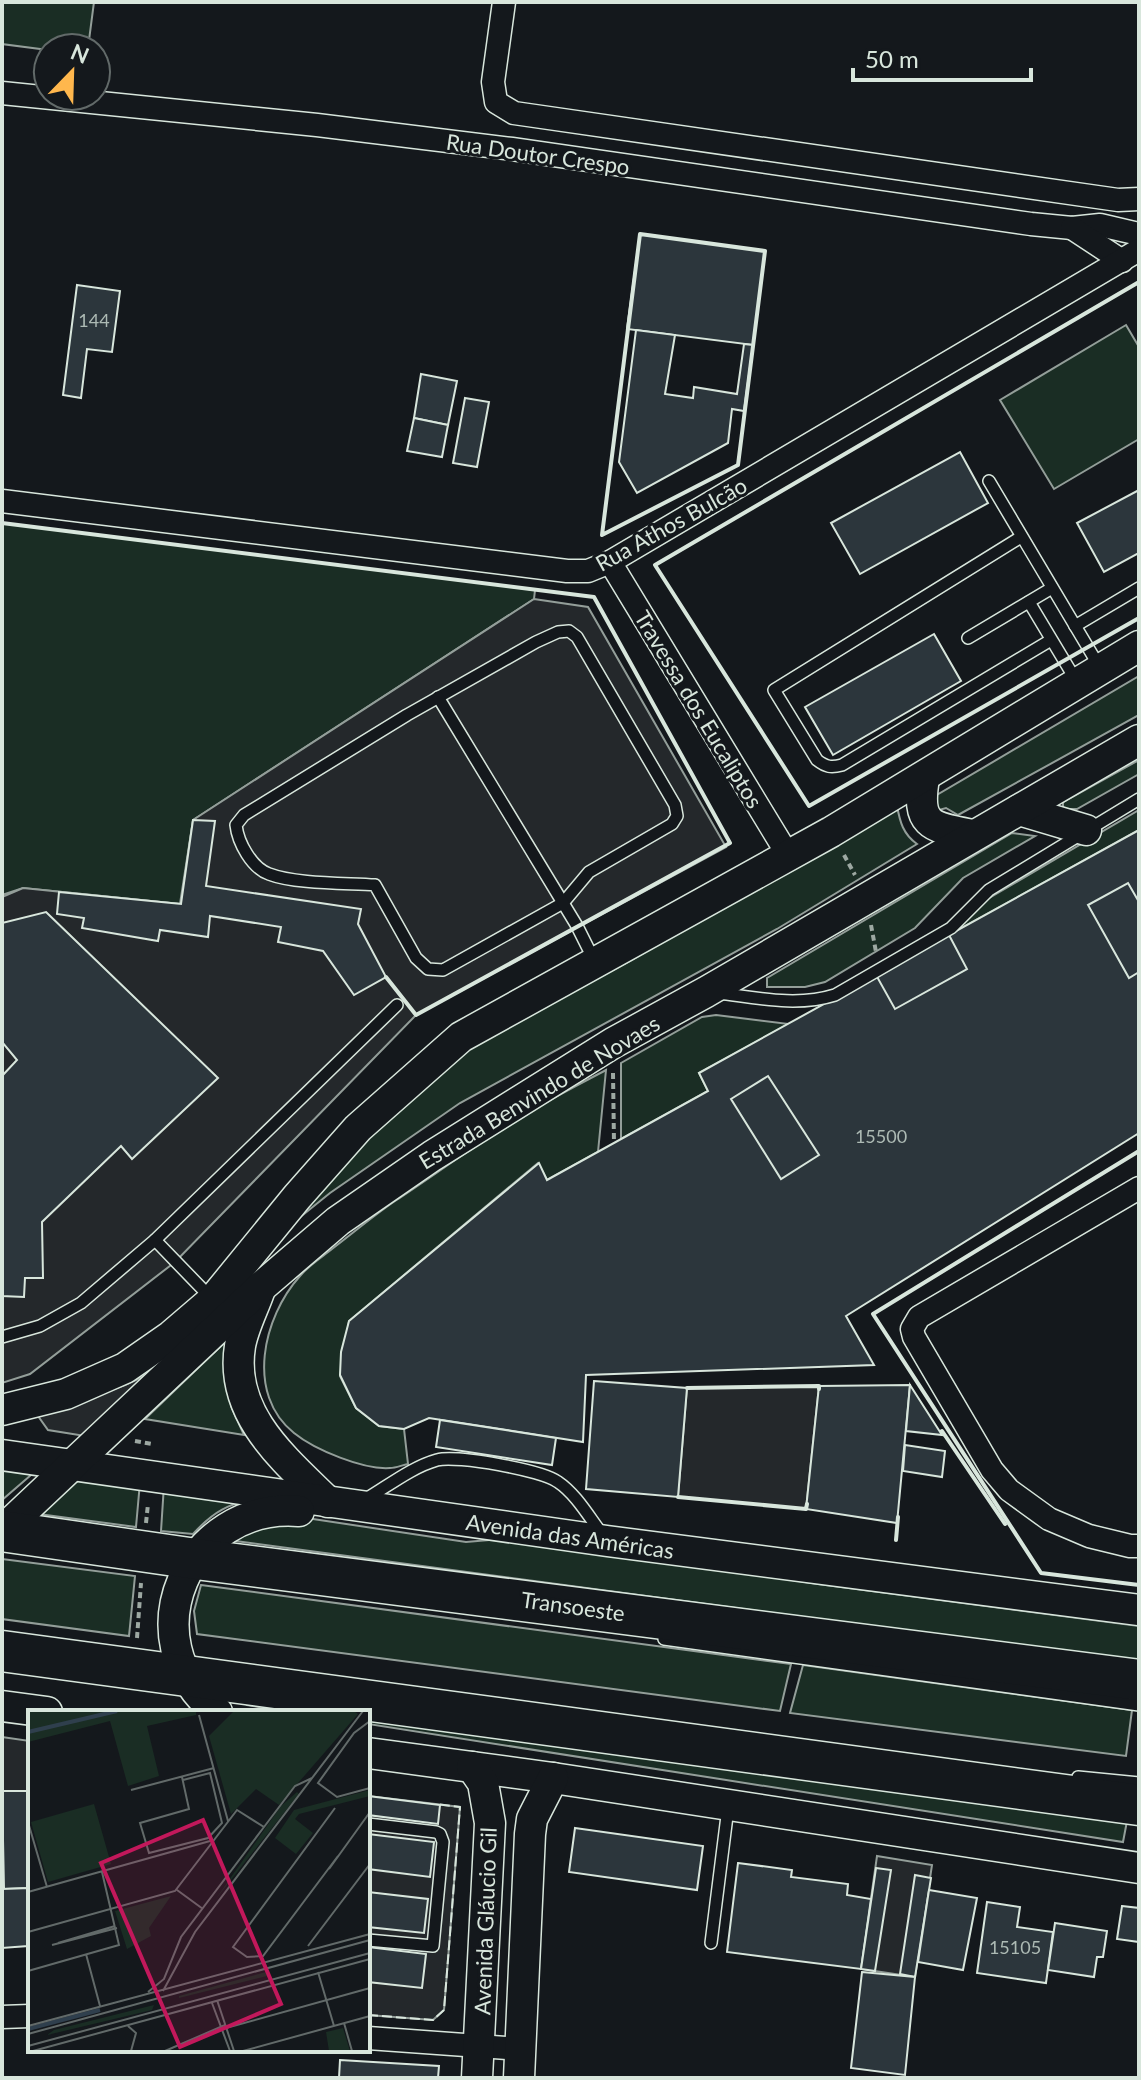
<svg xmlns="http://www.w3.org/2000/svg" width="1141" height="2080" font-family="Lato,sans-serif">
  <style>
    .green { fill: #1a2d24; stroke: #939e99; stroke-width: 2 }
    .parking { fill: #24282b; stroke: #939e99; stroke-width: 2 }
    .building { fill: #2c363c; stroke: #d8e6dc; stroke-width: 2 }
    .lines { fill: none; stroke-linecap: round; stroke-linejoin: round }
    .lane-casing { stroke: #d8e6dc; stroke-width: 14 }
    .street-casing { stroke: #d8e6dc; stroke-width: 25 }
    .secondary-casing { stroke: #d8e6dc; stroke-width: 33 }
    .highway-casing { stroke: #d8e6dc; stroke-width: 43 }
    .path { stroke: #9da8a2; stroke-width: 4; stroke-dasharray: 6 4; stroke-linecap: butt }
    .lane { stroke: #14181c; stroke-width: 11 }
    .street { stroke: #14181c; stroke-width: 22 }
    .secondary { stroke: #14181c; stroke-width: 30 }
    .highway { stroke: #14181c; stroke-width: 40 }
    .fence { stroke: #d8e6dc; stroke-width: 2; stroke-dasharray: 10 4; stroke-linecap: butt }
    .wall { stroke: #d8e6dc; stroke-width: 4 }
    .labels { text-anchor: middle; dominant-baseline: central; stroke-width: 6; stroke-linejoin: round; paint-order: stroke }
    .number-label { font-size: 18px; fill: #adbab4 }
    .street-label { font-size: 22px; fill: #d8e6dc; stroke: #14181c }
    .inset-river { fill: none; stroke: #2f3f4d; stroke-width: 4 }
    .inset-road { fill: none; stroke: #626a69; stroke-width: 2 }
    .view { fill: #c2185b; fill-opacity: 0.15; stroke: #c2185b; stroke-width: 4 }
    .inset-edge { fill: none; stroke: #d8e6dc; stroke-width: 4 }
  </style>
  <rect width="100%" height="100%" fill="#14181c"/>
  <g class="green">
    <polygon points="2,2 94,2 88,48 48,50 2,44"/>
    <polygon points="1126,325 1139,347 1139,439 1054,489 1000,400"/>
    <polygon points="2,523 535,590 534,599 193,820 181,904 23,888 2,895"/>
    <polygon points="1139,676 1139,715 958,815 946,808 932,812 930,799"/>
    <polygon points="1139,760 1139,774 1077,809 1066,809 1063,807 1063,802"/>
    <path d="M 897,806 C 900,822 903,834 917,844 L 777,929 L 460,1103 L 330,1193 L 278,1235 L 376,1120 L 446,1059 L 630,961 Z"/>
    <polygon points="1139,810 1139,830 956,931 979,904"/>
    <polygon points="1012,833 1035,836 963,878 915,928 825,982 805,987 767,987 767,978"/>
    <polygon points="716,1015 789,1024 699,1073 708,1091 621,1139 621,1063 702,1017"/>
    <path d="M 606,1070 L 598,1152 L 547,1180 L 538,1163 L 349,1321 L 340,1376 L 356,1408 L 379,1426 L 404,1429 L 408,1464 C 402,1465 396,1468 390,1468 C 364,1470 315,1450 294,1433 C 245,1394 263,1317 300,1276 C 309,1265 322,1257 332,1249 C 353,1233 373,1216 395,1201 C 437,1173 478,1143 521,1117 C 548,1100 578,1085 606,1070 Z"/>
    <polygon points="226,1341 231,1406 244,1435 145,1419"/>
    <polygon points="2,1464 38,1469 2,1500"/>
    <polygon points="77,1473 140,1482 136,1527 31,1513"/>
    <path d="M 164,1485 L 257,1497 C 227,1505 214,1511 193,1534 L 161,1531 Z"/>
    <polygon points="293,1516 466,1542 513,1538 818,1584 1139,1626 1139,1662 228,1540"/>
    <polygon points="2,1559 135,1576 129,1636 2,1619"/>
    <polygon points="201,1585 791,1664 780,1711 197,1634 194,1611"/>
    <polygon points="803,1665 1132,1710 1126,1756 790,1713"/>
    <polygon points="229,1691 1127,1821 1123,1842 368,1724 368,1712 290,1712 247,1705"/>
  </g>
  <g class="parking">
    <polygon points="534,599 588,607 726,847 416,1015 175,1262 30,1374 2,1383 2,897 23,888 180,904 193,820"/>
    <polygon points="162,1368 85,1436 48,1430 38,1416 125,1385"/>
    <polygon points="819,1386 806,1509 678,1497 687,1388"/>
    <polygon points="2,1737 30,1741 30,1791 2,1791"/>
    <polygon points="368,1796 460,1807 444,2010 433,2020 368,2015"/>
    <polygon points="877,1856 932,1865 915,1977 861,1969"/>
  </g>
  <g class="building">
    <polygon points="640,234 765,251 753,345 627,329"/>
    <polygon points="77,285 120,291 112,352 87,349 81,398 63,395"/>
    <polygon points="636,330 675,335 665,394 693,398 694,387 737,394 744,344 753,345 744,411 732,409 728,443 637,493 619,462"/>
    <polygon points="421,374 457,381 448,425 414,418"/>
    <polygon points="465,398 489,402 477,467 453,463"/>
    <polygon points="414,418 448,425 442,457 407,451"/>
    <polygon points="960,452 988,503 860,574 831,523"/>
    <polygon points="1139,490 1139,553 1104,572 1077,523"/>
    <polygon points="934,634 961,681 833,755 805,707"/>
    <polygon points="193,820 215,821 206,886 361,909 358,924 386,977 354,995 323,951 278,942 281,927 210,916 208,937 160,930 158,941 82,928 84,918 57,914 59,892 181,904"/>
    <polygon points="1139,830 1139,1133 846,1316 874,1365 586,1375 583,1442 429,1418 404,1429 379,1426 356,1408 340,1375 341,1352 349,1321 539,1163 547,1180 708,1091 699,1073"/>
    <polygon points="1128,883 1139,902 1139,972 1129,978 1088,905"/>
    <polygon points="46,912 218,1078 132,1159 121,1146 42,1222 43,1278 25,1278 24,1297 2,1296 2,1076 17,1060 2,1042 2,923"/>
    <polygon points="949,935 967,969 895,1009 876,975"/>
    <polygon points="768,1076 819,1155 781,1179 731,1099"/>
    <polygon points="594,1381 687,1388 678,1497 586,1489"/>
    <polygon points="910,1385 897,1523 806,1509 819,1386"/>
    <polygon points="910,1385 942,1435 906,1431"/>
    <polygon points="440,1420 556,1438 552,1465 436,1447"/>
    <polygon points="905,1445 945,1451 942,1477 903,1471"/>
    <polygon points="2,1791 30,1791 30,1888 4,1889"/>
    <polygon points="368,1796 440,1805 438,1824 368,1815"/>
    <polygon points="575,1828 703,1846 697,1890 569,1872"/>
    <polygon points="368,1834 434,1842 430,1877 368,1869"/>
    <polygon points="738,1863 792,1870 791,1877 848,1884 847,1895 871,1899 861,1969 727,1952"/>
    <polygon points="876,1868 891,1870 875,1971 861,1969"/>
    <polygon points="915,1875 931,1878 915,1977 900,1974"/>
    <polygon points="30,1888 28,1946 2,1948 2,1889"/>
    <polygon points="929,1890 977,1898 963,1970 918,1962"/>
    <polygon points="368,1892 428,1899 424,1933 368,1927"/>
    <polygon points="987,1902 1020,1907 1017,1927 1053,1932 1046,1983 977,1973"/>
    <polygon points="1122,1906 1139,1908 1139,1942 1117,1939"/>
    <polygon points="1055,1923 1107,1931 1103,1957 1097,1957 1094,1977 1048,1970"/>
    <polygon points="368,1947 426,1954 422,1988 368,1982"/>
    <polygon points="862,1972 915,1977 905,2075 851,2068"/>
    <polygon points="340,2060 439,2066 438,2078 339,2078"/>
  </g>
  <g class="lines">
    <defs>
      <g id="lane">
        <polyline points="989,481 1099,666"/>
        <path d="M 1021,537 L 774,690 L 817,760 C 826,767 831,768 842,765 L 1051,640"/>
        <polyline points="1029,602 1077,682"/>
        <polyline points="1075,626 1139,588"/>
        <path d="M 569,631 L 577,637 L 675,805 L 677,816 L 672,824 L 589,872 L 563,903 L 443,970 L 428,969 L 416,958 L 375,885 C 346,883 295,884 269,874 C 252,868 238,843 236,825 L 244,815 L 407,715 L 536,642 L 558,632 Z"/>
        <polyline points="968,638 1052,588"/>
        <polyline points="438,697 577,926 595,962"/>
        <path d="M 719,993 C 758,998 797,1007 835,995 L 951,928 L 989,890 L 1139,799"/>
        <polyline points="155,1240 213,1300"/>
        <polyline points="2,1337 40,1326 81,1303 155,1240 397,1005"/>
        <path d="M 366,1499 C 388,1486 412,1467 437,1460 C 457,1455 542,1470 558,1482 C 576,1494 589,1517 602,1534"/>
        <polyline points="664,1639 1139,1705"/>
        <polyline points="1078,1777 1139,1783"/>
        <polyline points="368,1824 436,1832 440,1834 443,1842 433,1946 368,1940"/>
        <polyline points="711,1943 728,1808"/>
      </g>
      <g id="street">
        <polyline points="504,2 493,82 496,102 514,113 1118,200 1139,199"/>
        <polyline points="2,93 317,125 512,149 1031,224 1072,228 1100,225 1139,234"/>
        <polyline points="1072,228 1122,261"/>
        <polyline points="2,501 567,571 588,571 610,562 1139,250"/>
        <polyline points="610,562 788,855"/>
        <polyline points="1139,1188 919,1317 912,1329 914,1337 992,1470 1009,1490 1049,1519 1089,1536 1130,1546 1139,1546"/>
        <polyline points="2,2017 30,2016"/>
        <polyline points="368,2038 520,2049"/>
      </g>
      <g id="secondary">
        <path d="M 924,778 C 916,826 931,827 973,835"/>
        <polyline points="1019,810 1086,830"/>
        <path d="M 259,1292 C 253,1309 243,1328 240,1346 C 229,1414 284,1459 328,1502"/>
        <polyline points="2,1410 66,1394 125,1368 171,1336 213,1300 297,1197 358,1128 461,1037 831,832 1139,646"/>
        <polyline points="2,1455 607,1541 1139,1610"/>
        <polyline points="2,1531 261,1287 338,1221 432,1156 613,1043 706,992 1139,740"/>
        <polyline points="2,1706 47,1712"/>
        <path d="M 217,1712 C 127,1639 188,1502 299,1511"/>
        <polyline points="368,1753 553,1778 1139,1868"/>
        <polyline points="472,1767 483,1783 490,1823 477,2078"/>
        <polyline points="519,2078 530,1834 532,1819 553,1778"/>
      </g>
      <g id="highway">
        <polyline points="2,1531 196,1559 1139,1680"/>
        <polyline points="2,1651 1139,1805"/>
      </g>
    </defs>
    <use href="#lane" class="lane-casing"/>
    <use href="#street" class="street-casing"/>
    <use href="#secondary" class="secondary-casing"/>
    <use href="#highway" class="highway-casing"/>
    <g class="path">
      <polyline points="844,855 855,875"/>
      <polyline points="871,925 876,952"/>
      <polyline points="613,1073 614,1143"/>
      <polyline points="135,1441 152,1444"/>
      <polyline points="146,1523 148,1504"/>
      <polyline points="137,1638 141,1583"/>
    </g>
    <use href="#lane" class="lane"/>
    <use href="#street" class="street"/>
    <use href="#secondary" class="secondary"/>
    <use href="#highway" class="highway"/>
    <polyline class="fence" points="368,2015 433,2020 444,2010 460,1807 436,1804"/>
    <g class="wall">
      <polygon points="640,234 765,251 738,465 602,535"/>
      <polyline points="1139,282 655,565 809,806 1139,618"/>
      <polyline points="2,523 594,597 730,843 416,1015 386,977"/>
      <polyline points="1139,1151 873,1314 1041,1573 1139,1585"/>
      <polyline points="687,1388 819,1386 819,1389"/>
      <polyline points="942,1431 1005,1524"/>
      <polyline points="678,1497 806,1509 807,1504"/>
      <polyline points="896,1540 898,1517"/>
    </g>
  </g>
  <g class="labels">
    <g class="number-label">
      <text x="94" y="320">144</text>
      <text x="881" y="1136">15500</text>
      <text x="1015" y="1947">15105</text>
    </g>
    <g class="street-label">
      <text transform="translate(538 154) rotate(8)">Rua Doutor Crespo</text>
      <text transform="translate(671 524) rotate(-29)">Rua Athos Bulcão</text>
      <text transform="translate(699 709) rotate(59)">Travessa dos Eucaliptos</text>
      <text transform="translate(539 1092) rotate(-31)">Estrada Benvindo de Novaes</text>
      <text transform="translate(570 1536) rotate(8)">Avenida das Américas</text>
      <text transform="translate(573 1606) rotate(8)">Transoeste</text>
      <text transform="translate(485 1921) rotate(-88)">Avenida Gláucio Gil</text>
    </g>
  </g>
  <g transform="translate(28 1710)">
    <rect width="342" height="342" fill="#14181c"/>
    <path d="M 0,1 L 168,1 L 168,5 L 119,16 L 131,66 L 100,76 L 82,11 L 0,32 ZM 206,1 L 326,1 L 330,4 L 251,95 L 228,79 L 203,104 L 181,26 ZM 342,80 L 342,86 L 271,104 L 267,109 L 285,123 L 268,144 L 247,128 L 266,100 ZM 269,82 L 271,84 L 187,190 L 253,96 ZM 66,94 L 83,154 L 20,172 L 3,112 ZM 143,186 L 121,218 L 123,226 L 99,239 L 87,201 ZM 238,262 L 239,266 L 151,288 L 151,286 ZM 126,295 L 124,300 L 19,325 L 26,320 ZM 315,318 L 322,341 L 301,341 L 298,322 Z" fill="#1a2d24"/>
    <path class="inset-river" d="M 0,22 L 89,1M 0,319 L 72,300"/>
    <path class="inset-road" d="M 171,5 L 200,111M 342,11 L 326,23 L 290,73 L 309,87 L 342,78M 154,67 L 161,99 L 112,113 L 121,143 L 180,128 L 194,113 L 182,63 L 155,70M 103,80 L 186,58M 307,98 L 205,237 L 219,247 L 235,246 L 310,146M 0,112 L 19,177M 301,159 L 342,102M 149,180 L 175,199M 0,182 L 182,131M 0,222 L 147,181 L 209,100 L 236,117M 30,233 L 87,216M 24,235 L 89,218M 280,236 L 342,154M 58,244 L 72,296M 0,261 L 91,235 L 74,162M 290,262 L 306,316M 135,281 L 167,222 L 335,1M 120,282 L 136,269 L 153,227 L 236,117 L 267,76 L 284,68M 189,290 L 206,341M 184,293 L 202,341M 316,313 L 324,341M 0,316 L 342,224M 100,316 L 108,323 L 103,341M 198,318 L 342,278M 0,324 L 342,230M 0,336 L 342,243M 5,341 L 342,249M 137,341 L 197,315M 215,341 L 342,306"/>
    <path class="view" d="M 175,110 L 253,294 L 152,337 L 73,153 Z"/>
    <rect width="342" height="342" class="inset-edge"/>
  </g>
  <rect width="1141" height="2080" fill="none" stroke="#d8e6dc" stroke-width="8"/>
  <g transform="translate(72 72) rotate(23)"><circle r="38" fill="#14181c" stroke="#626a69" stroke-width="2"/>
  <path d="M0-6L14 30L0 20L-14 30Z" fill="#ffb74d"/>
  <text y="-12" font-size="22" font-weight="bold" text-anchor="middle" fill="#d8e6dc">N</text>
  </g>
  <path d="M853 68v12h178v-12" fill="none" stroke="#d8e6dc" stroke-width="4"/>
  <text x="865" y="68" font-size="24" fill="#d8e6dc" stroke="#14181c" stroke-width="6" paint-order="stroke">50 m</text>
</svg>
